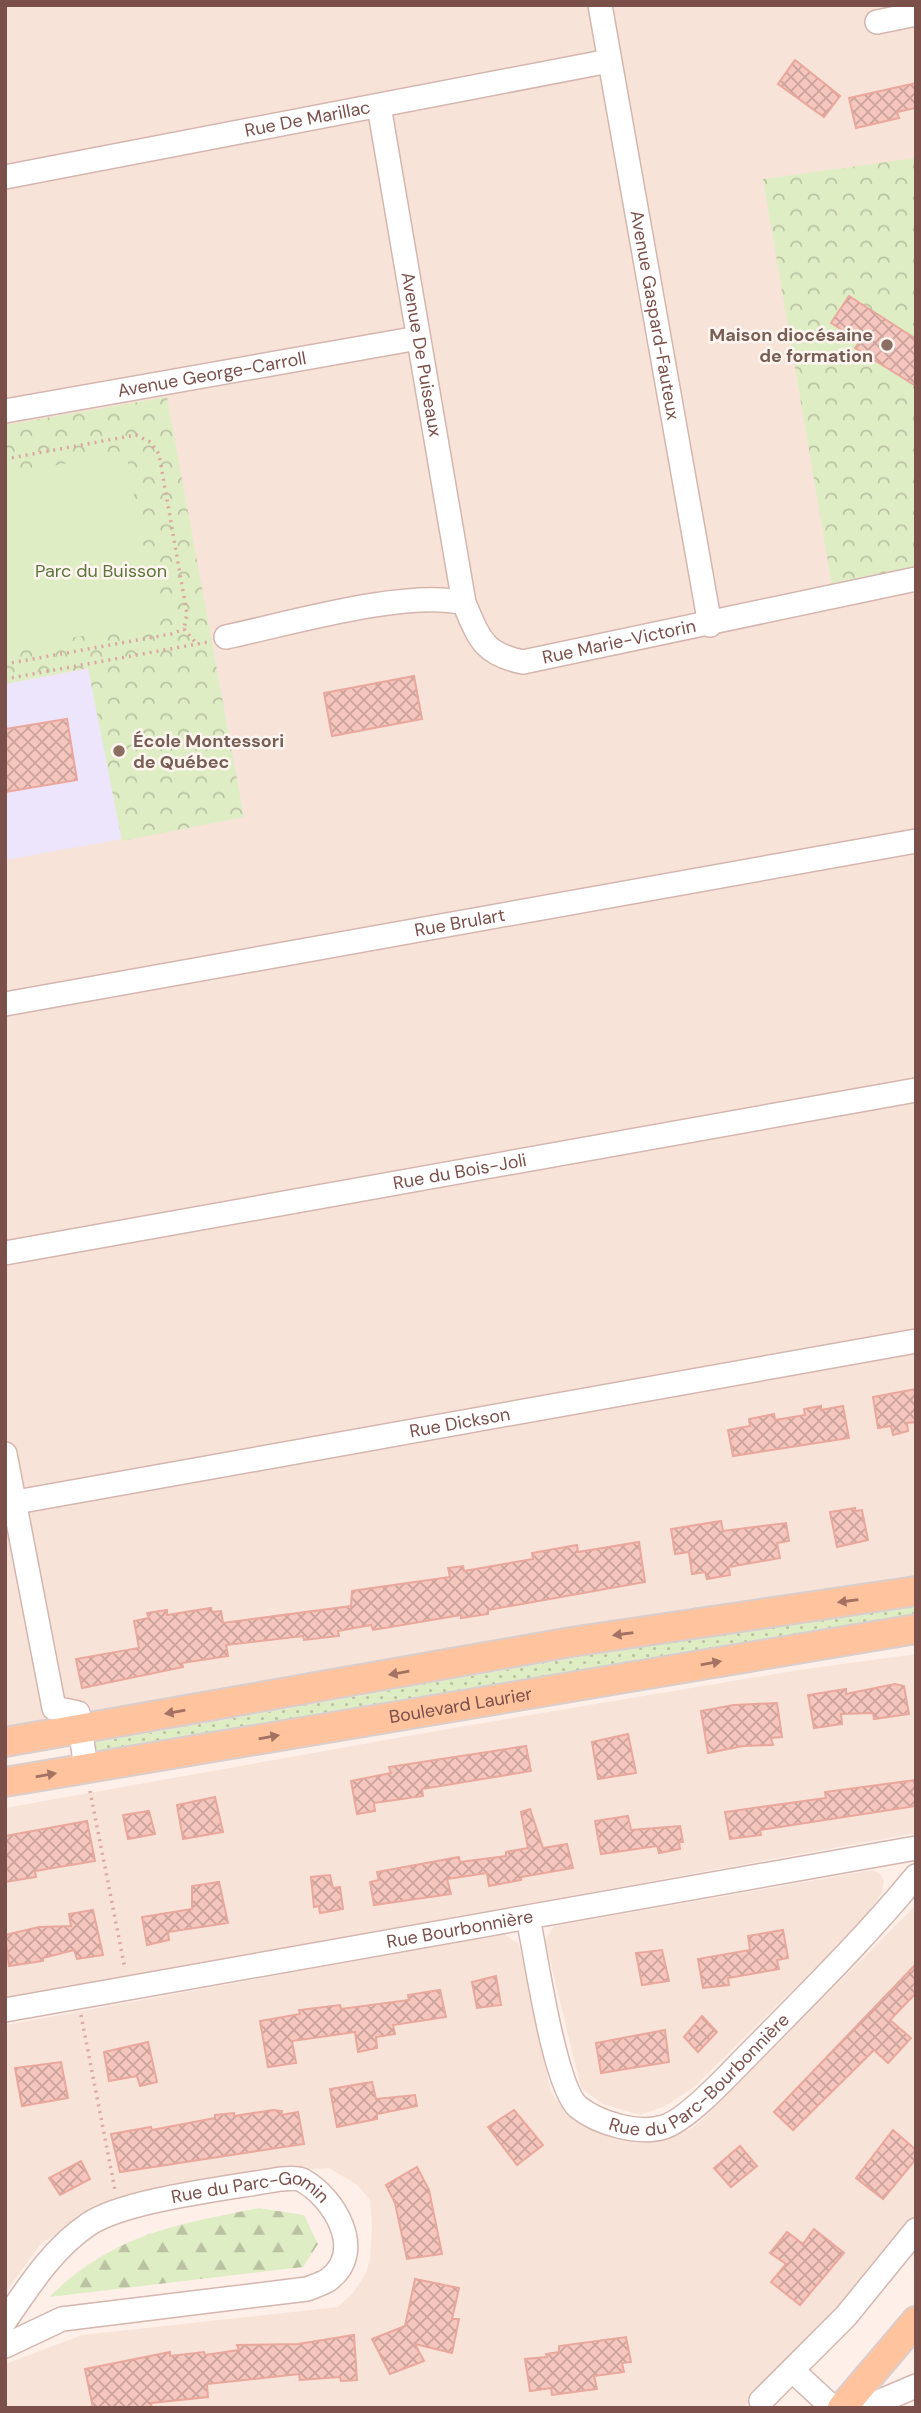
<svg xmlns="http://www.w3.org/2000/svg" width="921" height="2413" font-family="'DM Sans',sans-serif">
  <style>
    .residential { fill: #f8e3d9 }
    .education { fill: #ede5fb }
    .grass { fill: url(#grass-dots) }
    .forest { fill: url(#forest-firs) }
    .park { fill: url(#park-crowns) }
    .pitch { fill: #dfedc5 }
    .building { fill: url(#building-cross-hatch); stroke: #e9a79d; stroke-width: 2 }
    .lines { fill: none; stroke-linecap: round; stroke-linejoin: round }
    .minor-casing { stroke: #d4b6af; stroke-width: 26 }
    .major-casing { stroke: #dacecc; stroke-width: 32 }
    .path { stroke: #dba8a0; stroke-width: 3.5; stroke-dasharray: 2 5; stroke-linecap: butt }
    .minor { stroke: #fff; stroke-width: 23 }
    .major { stroke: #ffc39e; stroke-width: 28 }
    .oneway { fill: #a37263 }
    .education-dot { fill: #8d6e63; stroke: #fff5f0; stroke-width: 2.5 }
    .labels { text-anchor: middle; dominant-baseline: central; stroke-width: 5; stroke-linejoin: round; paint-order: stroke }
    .street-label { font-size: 18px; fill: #7b4f4a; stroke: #fff5f0 }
    .education-label { font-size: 18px; font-weight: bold; fill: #785e54; stroke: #fff5f0; text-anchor: end }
    .park-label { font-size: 18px; fill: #5b753b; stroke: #fff5f0 }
  </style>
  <defs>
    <pattern id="grass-dots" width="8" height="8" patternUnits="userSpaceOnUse" patternTransform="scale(1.75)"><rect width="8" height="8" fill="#dfedc5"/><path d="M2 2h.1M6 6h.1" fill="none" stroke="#bac2a2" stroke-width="1.8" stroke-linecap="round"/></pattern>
    <pattern id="forest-firs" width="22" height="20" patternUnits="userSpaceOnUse" patternTransform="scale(1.75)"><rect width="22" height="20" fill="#dfedc5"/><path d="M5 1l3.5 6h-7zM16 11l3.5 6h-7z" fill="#bac2a2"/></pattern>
    <pattern id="park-crowns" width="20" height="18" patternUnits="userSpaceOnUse" patternTransform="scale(1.75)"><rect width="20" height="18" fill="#dfedc5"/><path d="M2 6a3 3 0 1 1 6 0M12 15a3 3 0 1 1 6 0" fill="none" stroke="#bac2a2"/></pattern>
    <pattern id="building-cross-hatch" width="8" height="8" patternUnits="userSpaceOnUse" patternTransform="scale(1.75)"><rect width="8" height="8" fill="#f5c6be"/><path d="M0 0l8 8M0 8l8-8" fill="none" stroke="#cba39c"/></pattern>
  </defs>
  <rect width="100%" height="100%" fill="#fef0e9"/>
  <g class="residential">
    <polygon points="5,5 916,5 916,1595 5,1729"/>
    <polygon points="916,1654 916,1833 5,1999 5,1808 453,1728 799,1670"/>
    <polygon points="873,1870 880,1874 884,1880 882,1893 857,1927 694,2087 666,2106 640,2115 602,2104 581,2088 545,1940 554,1926"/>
    <polygon points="916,1905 916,2215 841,2308 743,2408 5,2408 5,2364 82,2335 338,2307 353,2293 366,2273 370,2259 372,2227 370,2200 357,2185 329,2168 258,2173 96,2205 40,2245 5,2293 5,2025 504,1934 519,1944 551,2092 566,2113 590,2128 626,2137 662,2140 692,2128 704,2118"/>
  </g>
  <polygon class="education" points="213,646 244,817 5,860 5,684"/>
  <polygon class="grass" points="916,1605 916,1620 552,1675 169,1744 94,1753 92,1743 691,1637"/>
  <path class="forest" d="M 259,2208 L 304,2215 L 318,2244 L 303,2267 L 49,2297 C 117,2233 171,2226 259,2208 Z"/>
  <g class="park">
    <polygon points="916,158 916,568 832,586 763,179"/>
    <polygon points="167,397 244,817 122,841 88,668 5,684 5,425"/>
  </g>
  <polygon class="pitch" points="126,452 158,623 5,649 5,475"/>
  <g class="building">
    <polygon points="795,60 840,96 824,117 778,84"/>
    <polygon points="916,83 916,108 897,112 899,118 856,128 849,98"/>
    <polygon points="849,296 916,339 916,386 855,348 860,341 831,323"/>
    <polygon points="414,676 422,719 332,736 324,693"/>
    <polygon points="67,719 77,780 5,792 5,729"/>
    <polygon points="916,1389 916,1422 907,1423 908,1431 893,1435 891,1426 878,1428 873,1397"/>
    <polygon points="821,1406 821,1410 843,1406 849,1438 733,1456 728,1430 750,1426 749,1419 774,1414 775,1420 805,1415 804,1409"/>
    <polygon points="855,1508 855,1511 862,1510 868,1540 837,1547 830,1512"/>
    <polygon points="721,1521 723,1531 786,1523 789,1541 777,1543 780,1558 729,1567 730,1575 707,1579 705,1572 692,1574 689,1552 675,1554 671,1529"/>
    <polygon points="639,1542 645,1582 488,1610 488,1614 461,1618 461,1615 373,1630 371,1625 338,1631 339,1636 304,1640 303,1636 226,1645 228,1656 182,1663 183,1667 82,1688 76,1659 139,1648 134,1621 149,1618 147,1613 167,1610 167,1615 211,1608 212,1612 221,1611 223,1623 351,1606 352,1591 450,1577 448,1568 463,1566 464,1571 533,1559 532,1553 577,1545 578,1552"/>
    <polygon points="895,1684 904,1686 909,1714 874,1719 873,1713 841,1714 842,1724 814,1728 808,1695 846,1689 846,1694"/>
    <polygon points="777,1703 782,1737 771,1738 773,1745 743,1746 708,1753 701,1711 734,1705"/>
    <polygon points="628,1734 636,1773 598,1779 592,1742"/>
    <polygon points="526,1746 531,1771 422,1789 423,1796 374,1803 375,1811 357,1814 351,1781 391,1773 389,1767"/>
    <polygon points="916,1780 916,1806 760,1830 761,1835 730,1839 725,1812 826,1798 825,1792"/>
    <polygon points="215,1797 223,1832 183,1839 177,1805"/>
    <polygon points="530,1809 543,1848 567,1844 573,1868 521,1877 521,1880 489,1886 487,1873 447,1879 451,1894 374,1905 370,1882 379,1880 377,1872 459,1857 460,1862 506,1856 506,1852 528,1848 521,1812"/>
    <polygon points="149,1811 155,1834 128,1839 123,1815"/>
    <polygon points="628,1816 631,1830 680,1826 683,1842 679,1842 680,1849 659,1853 657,1846 601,1854 595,1821"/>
    <polygon points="87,1821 95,1861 35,1871 36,1877 5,1882 5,1836"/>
    <polygon points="330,1875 333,1888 340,1887 343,1909 320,1913 319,1906 314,1907 311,1877"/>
    <polygon points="219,1882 228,1923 168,1932 169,1940 147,1945 142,1917 192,1909 192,1886"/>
    <polygon points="93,1910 103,1955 77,1959 74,1950 43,1958 43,1961 9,1966 5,1935 39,1927 71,1926 69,1914"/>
    <polygon points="783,1930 788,1958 777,1960 779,1969 728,1978 729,1985 703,1988 698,1959 750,1950 748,1936"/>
    <polygon points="662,1950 669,1981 642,1985 636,1953"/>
    <polygon points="916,1964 916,1993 890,2020 911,2038 888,2063 874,2050 793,2130 774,2112"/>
    <polygon points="496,1976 501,2005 477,2008 472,1982"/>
    <polygon points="440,1990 446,2017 393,2025 395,2034 376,2037 377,2048 358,2052 355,2032 292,2041 296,2063 268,2067 260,2021 300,2014 299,2010 340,2005 341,2009 409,2000 408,1995"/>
    <polygon points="702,2016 717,2032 698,2052 684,2037"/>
    <polygon points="665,2030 669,2062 601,2073 596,2043"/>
    <polygon points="148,2042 157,2082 140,2086 137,2076 109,2081 104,2052"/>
    <polygon points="61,2062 68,2098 22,2106 15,2068"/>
    <polygon points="372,2082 376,2099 415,2095 417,2106 377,2114 377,2119 337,2127 330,2089"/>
    <polygon points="273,2110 282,2111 281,2115 298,2112 304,2144 120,2172 111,2134 151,2127 152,2130 215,2118 215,2115 234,2113 234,2116"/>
    <polygon points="514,2110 543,2145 517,2165 488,2127"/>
    <polygon points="893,2130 916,2150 916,2159 883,2199 856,2178"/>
    <polygon points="740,2146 757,2166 731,2187 714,2168"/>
    <polygon points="81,2161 90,2179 60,2195 49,2178"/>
    <polygon points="417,2167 429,2190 442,2254 407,2259 395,2203 386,2185"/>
    <polygon points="814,2229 844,2253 800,2305 771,2282 786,2264 770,2253 787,2232 803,2244"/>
    <polygon points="415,2279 459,2288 452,2319 459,2319 452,2353 415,2344 424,2361 390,2374 372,2339 405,2326"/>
    <polygon points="354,2335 357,2380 341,2381 340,2377 300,2380 299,2374 207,2384 208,2397 151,2403 152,2408 93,2408 85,2369 170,2352 170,2356 204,2352 205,2355 239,2350 237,2345 298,2344"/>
    <polygon points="626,2337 631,2362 622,2363 624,2372 594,2376 597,2389 552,2395 551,2388 530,2391 525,2359 547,2357 546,2354 559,2352 559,2346"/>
  </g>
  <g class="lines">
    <defs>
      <g id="minor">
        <path id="s1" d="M 600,5 L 710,625"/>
        <polyline points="877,22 916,14"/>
        <path id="s2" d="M 379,106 L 464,603"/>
        <path id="s3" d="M 5,177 L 609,61"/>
        <path id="s4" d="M 5,411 L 418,338"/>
        <path id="s5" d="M 226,637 C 288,624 407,589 464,603 C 479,638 483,654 523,662 L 916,579"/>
        <path id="s6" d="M 5,1004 L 916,841"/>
        <path id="s7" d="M 5,1253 L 916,1090"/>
        <polyline points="5,1454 54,1708 78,1713 86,1768"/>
        <path id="s8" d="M 5,1504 L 916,1341"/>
        <path id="s9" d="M 528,1918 C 536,1954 554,2086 578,2107 C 598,2123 638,2135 664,2127 C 689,2119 733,2070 752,2051 C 808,1994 865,1938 916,1876"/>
        <path id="s10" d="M 5,2010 L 916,1848"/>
        <path id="s11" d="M 5,2321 C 29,2286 53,2248 89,2224 C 127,2199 231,2188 280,2179 C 287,2179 296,2177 302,2180 C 334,2197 367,2252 328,2280 C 322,2284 314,2286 307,2289 L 62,2319 L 5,2346"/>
        <polyline points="793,2371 833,2408"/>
        <polyline points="761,2401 846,2316 916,2230"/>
        <polyline points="864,2408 916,2386"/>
      </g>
      <g id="major">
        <polyline points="5,1742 571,1642 916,1591"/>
        <path id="s12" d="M 5,1782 L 916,1629"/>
        <polyline points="842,2408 916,2321"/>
      </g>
    </defs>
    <use href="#minor" class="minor-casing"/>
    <use href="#major" class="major-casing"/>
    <g class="path">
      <polyline points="5,459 136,435 150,442 159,454 187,614 184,629"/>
      <polyline points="184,629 197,644"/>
      <polyline points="5,664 171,634 184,629"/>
      <polyline points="5,679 208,642"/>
      <polyline points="90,1791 125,1969"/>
      <polyline points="81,2015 115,2190"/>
    </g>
    <use href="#minor" class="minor"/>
    <use href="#major" class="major"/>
  </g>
  <defs><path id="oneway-solid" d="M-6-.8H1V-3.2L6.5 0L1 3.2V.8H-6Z" transform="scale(1.75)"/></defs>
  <g class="oneway">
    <use href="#oneway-solid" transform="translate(848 1601) rotate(172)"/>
    <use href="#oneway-solid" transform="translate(623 1634) rotate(172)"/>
    <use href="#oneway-solid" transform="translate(711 1663) rotate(-10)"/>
    <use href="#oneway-solid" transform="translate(399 1673) rotate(170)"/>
    <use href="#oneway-solid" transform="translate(175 1712) rotate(170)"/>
    <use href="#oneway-solid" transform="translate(269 1737) rotate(-10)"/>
    <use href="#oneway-solid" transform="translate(46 1775) rotate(-10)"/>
  </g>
  <g class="education-dot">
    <circle cx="887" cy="345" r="7"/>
    <circle cx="119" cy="751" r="7"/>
  </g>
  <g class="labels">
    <g class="street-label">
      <text stroke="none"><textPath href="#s3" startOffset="308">Rue De Marillac</textPath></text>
      <text stroke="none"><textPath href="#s1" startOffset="315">Avenue Gaspard-Fauteux</textPath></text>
      <text stroke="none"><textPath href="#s2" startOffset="252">Avenue De Puiseaux</textPath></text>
      <text stroke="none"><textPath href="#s4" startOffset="210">Avenue George-Carroll</textPath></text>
      <text stroke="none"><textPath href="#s5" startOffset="429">Rue Marie-Victorin</textPath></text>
      <text stroke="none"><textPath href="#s6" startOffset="462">Rue Brulart</textPath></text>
      <text stroke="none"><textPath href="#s7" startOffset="462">Rue du Bois-Joli</textPath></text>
      <text stroke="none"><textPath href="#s8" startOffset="462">Rue Dickson</textPath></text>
      <text stroke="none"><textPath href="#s12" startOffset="462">Boulevard Laurier</textPath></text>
      <text stroke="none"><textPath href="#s10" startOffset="462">Rue Bourbonnière</textPath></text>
      <text stroke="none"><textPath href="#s9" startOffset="343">Rue du Parc-Bourbonnière</textPath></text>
      <text stroke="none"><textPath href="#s11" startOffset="298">Rue du Parc-Gomin</textPath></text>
    </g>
    <g class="education-label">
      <text x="873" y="335">Maison diocésaine<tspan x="873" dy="21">de formation</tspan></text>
      <text x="133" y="741" text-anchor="start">École Montessori<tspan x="133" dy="21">de Québec</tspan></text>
    </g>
    <g class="park-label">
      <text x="101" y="571">Parc du Buisson</text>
    </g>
  </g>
  <rect width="921" height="2413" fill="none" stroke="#7b4f4a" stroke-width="14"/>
</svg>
